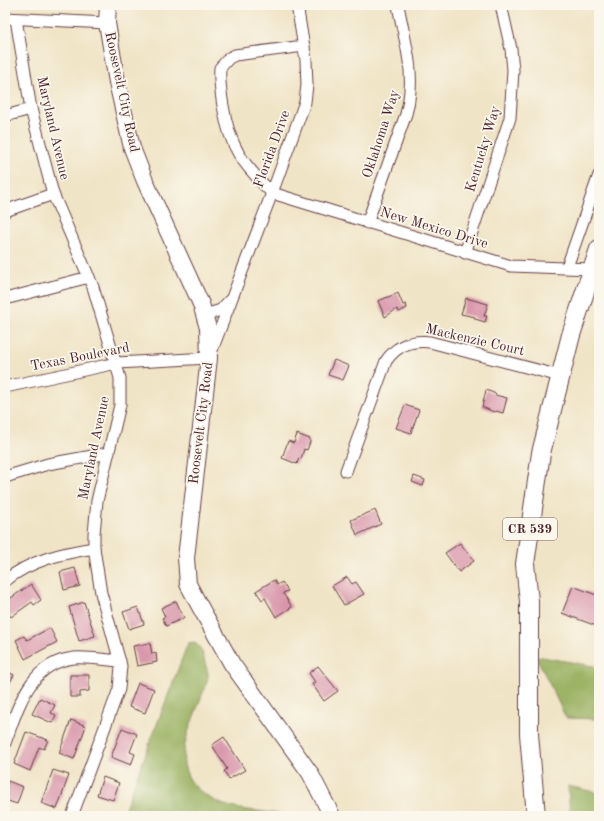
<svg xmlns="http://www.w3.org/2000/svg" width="604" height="821" font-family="'Old Standard TT',serif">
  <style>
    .forest { fill: #9cb466; stroke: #736a48 }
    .building { fill: #d997ac }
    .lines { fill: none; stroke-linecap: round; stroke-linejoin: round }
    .street-casing { stroke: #633d42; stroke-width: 13 }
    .secondary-casing { stroke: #633d42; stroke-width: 18 }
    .primary-casing { stroke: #633d42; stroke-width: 20 }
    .street { stroke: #fff; stroke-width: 11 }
    .secondary { stroke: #fff; stroke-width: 16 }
    .primary { stroke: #fff; stroke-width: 18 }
    .labels { text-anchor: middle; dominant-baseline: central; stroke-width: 3.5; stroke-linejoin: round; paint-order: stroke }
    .shield { fill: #fbf7ec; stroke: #7f6065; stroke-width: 1 }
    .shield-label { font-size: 13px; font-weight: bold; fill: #4a1f2b }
    .street-label { font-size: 14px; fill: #4a1f2b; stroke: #fbf7ec }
  </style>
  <rect width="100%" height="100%" fill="#fbf7ec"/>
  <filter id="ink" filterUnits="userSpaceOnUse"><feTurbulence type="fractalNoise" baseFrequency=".025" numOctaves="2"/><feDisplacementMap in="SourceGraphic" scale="8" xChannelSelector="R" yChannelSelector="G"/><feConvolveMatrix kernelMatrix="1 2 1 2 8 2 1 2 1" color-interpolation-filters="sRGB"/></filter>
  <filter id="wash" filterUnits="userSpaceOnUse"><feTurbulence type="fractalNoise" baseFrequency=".012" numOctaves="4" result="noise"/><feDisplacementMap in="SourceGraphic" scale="16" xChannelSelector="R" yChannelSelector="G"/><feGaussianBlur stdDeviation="0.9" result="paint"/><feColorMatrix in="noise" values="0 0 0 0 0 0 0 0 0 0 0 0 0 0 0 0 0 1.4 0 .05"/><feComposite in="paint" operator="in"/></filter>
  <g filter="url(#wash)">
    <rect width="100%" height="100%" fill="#f0e4c6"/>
    <g class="forest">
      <path d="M 194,642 C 202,648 203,654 205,663 C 206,667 208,671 208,675 C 208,682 203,691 201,698 C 185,740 166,774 215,801 C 238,813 263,809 286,816 L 122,816 L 188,643 Z"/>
      <polygon points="536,656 599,667 599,719 566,718"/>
      <polygon points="568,786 598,793 599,792 599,816 570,816"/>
    </g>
    <g id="blocks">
      <g class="building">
        <polygon points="398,293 403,305 406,304 407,308 399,312 397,309 385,317 378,301"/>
        <polygon points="466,298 488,304 484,316 487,316 485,322 475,319 475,317 461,314"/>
        <polygon points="334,360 349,366 343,380 328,375"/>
        <polygon points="486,390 496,394 495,395 507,398 503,413 496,411 494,412 482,407"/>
        <polygon points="405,405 419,410 411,433 396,428"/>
        <polygon points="297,434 310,439 310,442 307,450 304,449 301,459 299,458 297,464 282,458 288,441 294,443"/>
        <polygon points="414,476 425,480 423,486 412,482"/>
        <polygon points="375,510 381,524 357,535 351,520"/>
        <polygon points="460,543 474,561 459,572 445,553"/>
        <polygon points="75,568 80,586 64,590 60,572"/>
        <polygon points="347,577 352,584 356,582 364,594 344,605 332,586"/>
        <polygon points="274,580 277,585 282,582 288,591 283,593 292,607 276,617 265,598 262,600 256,591"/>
        <polygon points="31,584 41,600 34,605 32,602 11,617 5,608 5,602"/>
        <polygon points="573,586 599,596 599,627 562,613"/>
        <polygon points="176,601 184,618 166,626 162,618 165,617 161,608"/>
        <polygon points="84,602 95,636 79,641 69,607"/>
        <polygon points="138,607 144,624 129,629 123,612"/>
        <polygon points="50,628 57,642 25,659 16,640 24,636 27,640"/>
        <polygon points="150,643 152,654 156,653 157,662 137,666 133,646"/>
        <polygon points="318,666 338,691 324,701 312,684 315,682 309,673"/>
        <polygon points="5,670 14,675 5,691"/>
        <polygon points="70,675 89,675 89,691 80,692 80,697 70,697"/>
        <polygon points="138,683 154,689 145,713 129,707"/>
        <polygon points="40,698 55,705 51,713 56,715 52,723 32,714"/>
        <polygon points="71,720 86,726 74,759 59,753"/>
        <polygon points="122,728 137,734 130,752 135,754 131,765 111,757"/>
        <polygon points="26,732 48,740 44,749 39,747 30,771 14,764"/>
        <polygon points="224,737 245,770 229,779 224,771 227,769 212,745"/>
        <polygon points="53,770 69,775 57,809 41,803"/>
        <polygon points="103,777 119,783 113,800 97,795"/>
        <polygon points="8,781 23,787 17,804 5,800 5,790"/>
        <polygon points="91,810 106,816 89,816"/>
      </g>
    </g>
  </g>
  <g filter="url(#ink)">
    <use href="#blocks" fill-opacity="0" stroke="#633d42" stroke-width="1"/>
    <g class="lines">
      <defs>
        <g id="street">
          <polyline points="5,18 107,23"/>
          <polyline points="16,19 31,109 53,194 93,287 120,378 120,405 97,501 94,534 94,548 101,593 121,666 119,689 72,816"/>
          <path d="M 304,46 L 235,55 L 229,58 L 220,68 C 219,81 221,94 223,106 C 230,148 242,163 272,193 L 511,266 L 592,269"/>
          <polyline points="5,116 31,109"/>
          <polyline points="5,211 53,194"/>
          <path d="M 367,223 L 406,114 C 417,74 405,44 398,5"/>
          <polyline points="465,253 510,118 513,70 511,49 501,5"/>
          <polyline points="567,267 599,175"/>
          <polyline points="5,299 89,277"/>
          <polyline points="205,315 221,310 229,301"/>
          <polyline points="5,387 117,363 209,358 272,193 305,102 307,85 306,60 297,5"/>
          <path d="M 346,471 L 386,361 C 397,345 411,340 430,342 L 560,376"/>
          <polyline points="5,477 48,464 109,453"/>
          <path d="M 5,581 C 30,560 63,553 94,548"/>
          <path d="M 5,743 C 18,708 29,663 74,658 C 89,657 105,660 120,661"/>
        </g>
        <polyline id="secondary" points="108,5 107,23 117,82 132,148 145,181 201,304 208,328 209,358 186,558 188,584 198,603 232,664 310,773 332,816"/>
        <polyline id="primary" points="536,816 529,734 529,601 525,564 541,453 571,335 599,249"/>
      </defs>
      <use href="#street" class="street-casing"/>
      <use href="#secondary" class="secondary-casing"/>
      <use href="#primary" class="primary-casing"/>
      <use href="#street" class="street"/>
      <use href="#secondary" class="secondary"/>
      <use href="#primary" class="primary"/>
    </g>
  </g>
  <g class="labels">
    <rect class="shield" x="503" y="518" width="54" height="22" rx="3"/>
    <g class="shield-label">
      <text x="530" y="529">CR 539</text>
    </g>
    <g class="street-label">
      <text transform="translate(122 92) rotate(78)">Roosevelt City Road</text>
      <text transform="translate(53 128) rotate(77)">Maryland Avenue</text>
      <text transform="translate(381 134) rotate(-72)">Oklahoma Way</text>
      <text transform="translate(272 149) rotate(-70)">Florida Drive</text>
      <text transform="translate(483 149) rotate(-73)">Kentucky Way</text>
      <text transform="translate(434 228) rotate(17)">New Mexico Drive</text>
      <text transform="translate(475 340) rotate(13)">Mackenzie Court</text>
      <text transform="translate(80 357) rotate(-11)">Texas Boulevard</text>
      <text transform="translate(201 423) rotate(-83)">Roosevelt City Road</text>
      <text transform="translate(94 448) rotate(-78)">Maryland Avenue</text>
    </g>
  </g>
  <rect width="604" height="821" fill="none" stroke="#fbf7ec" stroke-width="20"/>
</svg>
